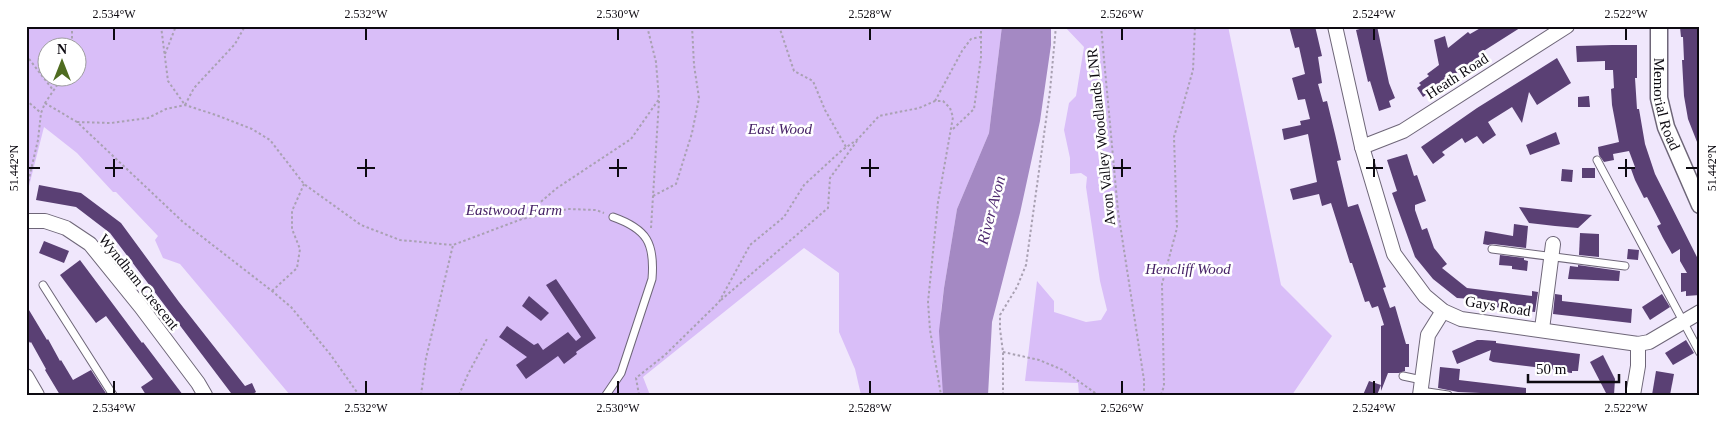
<svg xmlns="http://www.w3.org/2000/svg" width="1726" height="421" font-family="'Times New Roman',serif">
  <style>
    .green { fill: #d9bef8; fill-rule: evenodd }
    .water { fill: #a489c3 }
    .building { fill: #5a4074 }
    .lines { fill: none; stroke-linecap: round; stroke-linejoin: round }
    .service-casing { stroke: #6e6678; stroke-width: 9 }
    .minor-casing { stroke: #6e6678; stroke-width: 16 }
    .tertiary-casing { stroke: #6e6678; stroke-width: 19 }
    .path { stroke: #a9a1b2; stroke-width: 2; stroke-dasharray: 2.5 2.5; stroke-linecap: butt }
    .service { stroke: #fff; stroke-width: 7 }
    .minor { stroke: #fff; stroke-width: 14 }
    .tertiary { stroke: #fff; stroke-width: 16 }
    .ticks { fill: none; stroke: #0d0a11; stroke-width: 2 }
    .labels { text-anchor: middle; dominant-baseline: central; stroke-width: 5; stroke-linejoin: round; paint-order: stroke }
    .street-label { font-size: 15px; fill: #0d0a11; stroke: #fff }
    .park-label { font-size: 15px; font-style: italic; fill: #462166; stroke: #fff }
    .water-label { font-size: 16px; font-style: italic; fill: #4f2a70; stroke: #fff }
    .neatline { fill: none; stroke: #0d0a11; stroke-width: 2 }
    .ticks-label { font-size: 12px; text-anchor: middle; fill: #0d0a11 }
  </style>
  <rect width="100%" height="100%" fill="#f0e7fc"/>
  <g class="green">
    <path d="M 26,26 L 1002,26 L 989,133 L 957,209 L 944,288 L 941,311 L 950,395 L 861,395 L 855,369 L 839,332 L 839,273 L 804,248 L 643,377 L 650,395 L 290,395 L 180,264 L 163,258 L 155,240 L 158,236 L 116,192 L 113,192 L 77,153 L 44,127 L 28,190 L 26,189 ZM 48,48 L 78,48 L 78,78 L 48,78 Z"/>
    <polygon points="1064,26 1228,26 1281,285 1332,336 1292,395 1079,395 1078,383 1025,381 1037,281 1054,301 1054,312 1086,322 1101,320 1107,310 1100,281 1086,187 1087,177 1081,173 1070,174 1070,158 1064,130 1069,103 1076,96 1084,47"/>
  </g>
  <polygon class="water" points="1002,26 1051,26 1051,45 1040,121 1020,213 992,322 988,395 943,395 939,331 944,288 957,209 989,133"/>
  <g class="building">
    <polygon points="1289,26 1315,26 1322,56 1318,57 1322,83 1318,84 1323,102 1327,101 1335,134 1341,160 1337,161 1348,207 1358,204 1386,287 1383,288 1390,308 1395,306 1406,344 1409,344 1409,367 1405,367 1405,371 1399,373 1388,373 1381,391 1381,385 1377,395 1363,395 1369,381 1381,385 1381,326 1384,325 1378,306 1372,308 1369,301 1365,302 1352,263 1350,263 1331,203 1322,206 1319,194 1293,200 1290,189 1317,182 1308,134 1284,140 1282,129 1301,125 1300,121 1310,119 1305,99 1298,100 1292,78 1305,74 1299,47 1295,48"/>
    <polygon points="1371,26 1377,26 1389,83 1395,98 1389,101 1391,107 1379,111 1370,81 1368,82 1356,30"/>
    <polygon points="1484,26 1523,26 1482,52 1483,54 1423,97 1417,88 1421,85 1419,83 1429,76 1427,74 1439,65 1434,40 1445,36 1448,48 1468,32 1470,34"/>
    <polygon points="1680,27 1700,27 1699,147 1688,119 1684,96 1682,60 1684,60 1683,37 1681,37"/>
    <polygon points="1612,45 1637,45 1637,78 1635,78 1637,109 1639,109 1645,144 1655,174 1700,263 1700,295 1686,296 1686,291 1681,292 1681,273 1687,273 1680,261 1680,249 1672,254 1663,238 1657,226 1661,224 1647,197 1644,198 1635,180 1631,169 1635,167 1629,151 1613,154 1614,160 1604,162 1599,155 1598,147 1619,142 1612,105 1611,89 1614,88 1613,70 1605,70 1605,61 1577,62 1576,46"/>
    <polygon points="1557,58 1571,83 1537,105 1529,92 1522,123 1512,107 1488,122 1496,135 1483,144 1477,136 1465,143 1462,138 1442,152 1445,155 1433,164 1421,147 1477,108"/>
    <polygon points="1589,96 1590,107 1578,107 1578,97"/>
    <polygon points="1556,132 1560,144 1530,155 1526,145"/>
    <polygon points="1407,154 1414,176 1417,175 1426,201 1415,205 1415,210 1422,230 1427,228 1434,248 1447,264 1442,268 1467,288 1532,296 1532,291 1538,292 1535,312 1470,304 1471,299 1457,298 1433,279 1415,257 1392,193 1397,191 1387,160"/>
    <rect x="1582" y="168" width="13" height="10"/>
    <polygon points="1562,169 1573,170 1572,182 1561,181"/>
    <polygon points="39,185 81,193 121,223 179,302 245,386 252,383 256,392 251,395 227,395 231,393 110,233 76,207 36,200"/>
    <polygon points="1519,207 1546,210 1592,215 1578,228 1555,226 1529,223"/>
    <polygon points="1514,224 1528,226 1526,248 1493,244 1488,245 1483,244 1485,231 1513,236"/>
    <polygon points="1580,233 1599,234 1599,257 1579,255"/>
    <polygon points="44,241 69,251 64,263 39,253"/>
    <polygon points="1628,249 1639,250 1638,260 1627,259"/>
    <polygon points="1500,255 1524,258 1524,260 1528,261 1527,271 1512,269 1512,266 1499,265"/>
    <polygon points="80,260 142,343 143,342 183,395 146,395 141,387 153,379 106,316 96,323 60,275"/>
    <polygon points="1578,265 1620,271 1619,281 1568,279 1570,266 1578,267"/>
    <polygon points="556,279 596,338 576,352 577,354 564,364 558,356 526,379 516,365 527,357 499,337 507,326 534,345 538,343 543,350 568,332 576,341 581,337 546,285"/>
    <polygon points="1555,294 1562,295 1562,301 1632,309 1631,323 1553,314"/>
    <polygon points="1662,294 1670,307 1650,320 1642,307"/>
    <polygon points="529,296 549,313 541,321 522,306"/>
    <polygon points="26,305 47,340 48,339 60,361 61,360 73,380 91,370 107,395 60,395 45,370 46,369 31,342 30,343 26,336"/>
    <polygon points="1477,340 1482,340 1496,341 1496,343 1580,354 1578,371 1572,371 1572,373 1558,372 1559,370 1493,362 1489,360 1491,350 1457,364 1452,351"/>
    <polygon points="1686,340 1694,353 1673,365 1665,353"/>
    <polygon points="1603,355 1615,379 1614,395 1607,395 1590,362"/>
    <polygon points="1440,367 1460,369 1459,380 1526,388 1526,395 1458,392 1438,388"/>
    <polygon points="1656,371 1674,374 1670,395 1652,395"/>
  </g>
  <g class="lines">
    <defs>
      <g id="service">
        <polyline points="1597,160 1700,353"/>
        <polyline points="1492,249 1625,266"/>
        <polyline points="43,285 113,395"/>
        <polyline points="1403,376 1422,380"/>
        <polyline points="1421,391 1448,395"/>
        <path d="M 606,395 L 621,373 L 652,279 C 655,243 647,229 613,217"/>
      </g>
      <g id="minor">
        <polyline points="1335,26 1362,147 1394,254 1425,296 1443,311 1461,319 1638,344 1649,342 1700,312"/>
        <polyline points="1362,147 1403,131 1567,26"/>
        <polyline points="26,221 45,221 66,228 90,244 141,307 198,383 205,395"/>
        <polyline points="1542,329 1553,244"/>
        <polyline points="26,376 37,395"/>
        <polyline points="1420,395 1428,335 1443,311"/>
        <polyline points="1633,395 1638,366 1638,344"/>
      </g>
      <g id="tertiary">
        <path id="s1" d="M 1659,26 L 1659,98 L 1666,127 L 1700,205"/>
      </g>
    </defs>
    <use href="#service" class="service-casing"/>
    <use href="#minor" class="minor-casing"/>
    <use href="#tertiary" class="tertiary-casing"/>
    <g class="path">
      <polyline points="72,26 72,48"/>
      <polyline points="161,26 168,81 185,105 194,88 235,44 245,26"/>
      <polyline points="779,26 794,71 813,81 825,110 846,147"/>
      <polyline points="1101,26 1118,211 1144,380 1144,395"/>
      <polyline points="165,54 176,26"/>
      <polyline points="26,55 53,90"/>
      <polyline points="26,100 41,113"/>
      <polyline points="935,101 962,51 971,39 980,37"/>
      <polyline points="45,103 77,122 183,222 272,291 291,307 330,354 359,395"/>
      <polyline points="77,122 111,123 148,118 166,109 185,105 216,115 252,129 270,140 304,184 361,225 400,240 453,245 522,219 568,209 596,210 604,213"/>
      <polyline points="953,129 974,109 981,57 981,26"/>
      <polyline points="26,191 38,140 41,113 45,103 62,78"/>
      <polyline points="653,196 676,184 692,133 699,98 694,65 692,26"/>
      <polyline points="522,218 557,188 631,139 659,99 656,62 647,26"/>
      <polyline points="651,228 659,101"/>
      <polyline points="272,291 297,268 300,249 292,229 292,211 304,184"/>
      <polyline points="721,300 828,208 830,178 857,141"/>
      <polyline points="1003,352 1039,360 1063,370 1098,395"/>
      <polyline points="421,395 426,358 453,245"/>
      <polyline points="459,395 468,374 488,337"/>
      <polyline points="639,395 636,378 665,355 719,302 750,245 784,217 804,185 841,151 858,139 879,116 919,108 935,101 943,101 950,108 953,117 938,202 928,302 930,330 941,395"/>
      <polyline points="1003,395 1003,352 1000,329 1000,315 1017,287 1026,265 1050,91 1056,26"/>
      <polyline points="1161,395 1164,386 1162,284 1177,228 1174,137 1193,70 1195,26"/>
    </g>
    <use href="#service" class="service"/>
    <use href="#minor" class="minor"/>
    <use href="#tertiary" class="tertiary"/>
  </g>
  <path class="ticks" d="M 114,28 L 114,40M 366,28 L 366,40M 618,28 L 618,40M 870,28 L 870,40M 1122,28 L 1122,40M 1374,28 L 1374,40M 1626,28 L 1626,40M 114,159 L 114,177M 366,159 L 366,177M 618,159 L 618,177M 870,159 L 870,177M 1122,159 L 1122,177M 1374,159 L 1374,177M 1626,159 L 1626,177M 28,168 L 40,168M 105,168 L 123,168M 357,168 L 375,168M 609,168 L 627,168M 861,168 L 879,168M 1113,168 L 1131,168M 1366,168 L 1383,168M 1618,168 L 1635,168M 1686,168 L 1698,168M 114,381 L 114,394M 366,381 L 366,394M 618,381 L 618,394M 870,381 L 870,394M 1122,381 L 1122,394M 1374,381 L 1374,394M 1626,381 L 1626,394"/>
  <g class="labels">
    <g class="street-label">
      <text transform="translate(1457 76) rotate(-33)">Heath Road</text>
      <text stroke="none"><textPath href="#s1" startOffset="79">Memorial Road</textPath></text>
      <text transform="translate(1101 137) rotate(-96)">Avon Valley Woodlands LNR</text>
      <text transform="translate(139 282) rotate(51)">Wyndham Crescent</text>
      <text transform="translate(1498 306) rotate(9)">Gays Road</text>
    </g>
    <g class="park-label">
      <text x="780" y="129">East Wood</text>
      <text x="514" y="210">Eastwood Farm</text>
      <text x="1188" y="269">Hencliff Wood</text>
    </g>
    <g class="water-label">
      <text transform="translate(991 210) rotate(-75)">River Avon</text>
    </g>
  </g>
  <rect width="1726" height="421" fill="none" stroke="#ffffff" stroke-width="55"/>
  <g transform="translate(62 62)"><circle r="24" fill="#ffffff" stroke="#9e9da0"/>
  <path d="M0-4L9 19L0 12L-9 19Z" fill="#4f6c20"/>
  <text y="-8" font-size="14" font-weight="bold" text-anchor="middle" fill="#0d0a11">N</text>
  </g>
  <path d="M1528 374v8h91v-8" fill="none" stroke="#0d0a11" stroke-width="2.5"/>
  <text x="1536" y="374" font-size="15" fill="#0d0a11" stroke="#ffffff" stroke-width="4" paint-order="stroke">50 m</text>
  <rect x="28" y="28" width="1670" height="366" class="neatline"/>
  <g class="ticks-label">
    <text x="114" y="18">2.534°W</text>
    <text x="366" y="18">2.532°W</text>
    <text x="618" y="18">2.530°W</text>
    <text x="870" y="18">2.528°W</text>
    <text x="1122" y="18">2.526°W</text>
    <text x="1374" y="18">2.524°W</text>
    <text x="1626" y="18">2.522°W</text>
    <text transform="translate(14 168) rotate(-90)" y="4">51.442°N</text>
    <text transform="translate(1712 168) rotate(-90)" y="4">51.442°N</text>
    <text x="114" y="412">2.534°W</text>
    <text x="366" y="412">2.532°W</text>
    <text x="618" y="412">2.530°W</text>
    <text x="870" y="412">2.528°W</text>
    <text x="1122" y="412">2.526°W</text>
    <text x="1374" y="412">2.524°W</text>
    <text x="1626" y="412">2.522°W</text>
  </g>
</svg>
